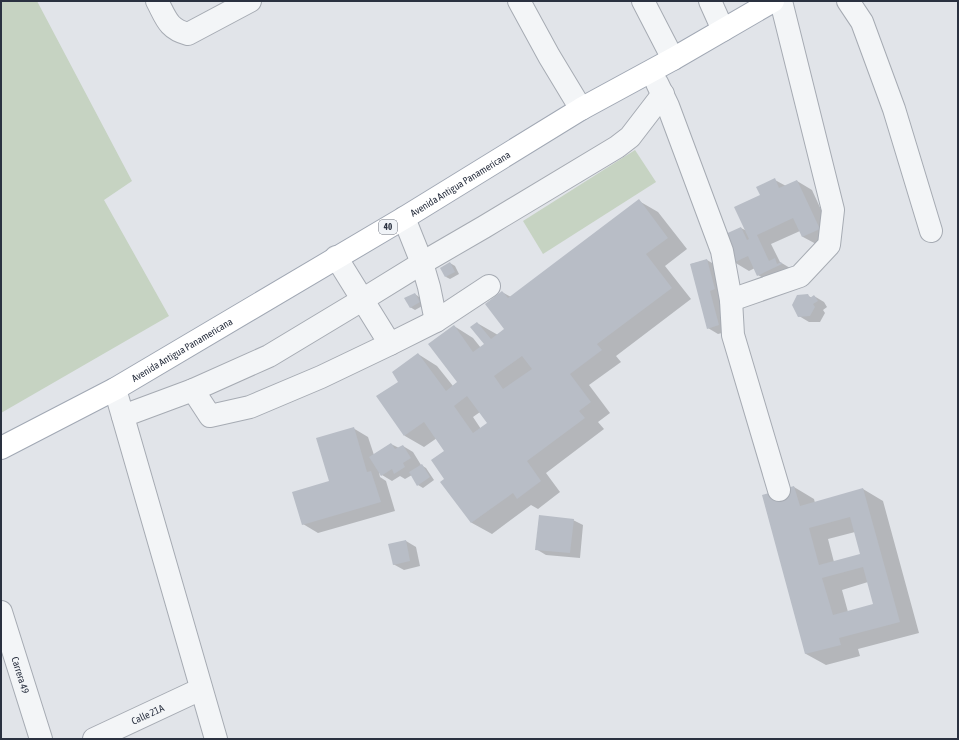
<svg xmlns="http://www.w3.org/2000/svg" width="959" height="740" font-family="'Asap Condensed',sans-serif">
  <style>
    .green { fill: #c6d3c2 }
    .shadow { fill: #0003; fill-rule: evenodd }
    .building { fill: #b8bdc6; fill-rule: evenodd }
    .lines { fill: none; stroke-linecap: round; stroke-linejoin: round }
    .minor-casing { stroke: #a6abb3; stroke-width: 24 }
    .major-casing { stroke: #a1a8b4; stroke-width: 24 }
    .minor { stroke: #f3f5f7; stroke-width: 22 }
    .major { stroke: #fff; stroke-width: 22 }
    .labels { text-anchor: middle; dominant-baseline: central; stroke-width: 3.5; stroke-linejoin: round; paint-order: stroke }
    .shield { fill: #f0f3f7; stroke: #656b77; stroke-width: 1 }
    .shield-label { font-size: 9px; font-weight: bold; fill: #2a3140 }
    .street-label { font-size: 10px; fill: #2a3140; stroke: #f0f3f7 }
  </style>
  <rect width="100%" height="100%" fill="#e1e4e9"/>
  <g class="green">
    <polygon points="1,1 37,1 132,181 104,200 169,316 1,413"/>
    <polygon points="635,150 656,182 543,254 523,221"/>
  </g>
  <g class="shadow">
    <polygon points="775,180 786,186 797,181 812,190 834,238 818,245 803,237 800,231 771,244 780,262 790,268 773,284 758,275 755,268 749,271 734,262 741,228 747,231 761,195"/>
    <path d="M 639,201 L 658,212 L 687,249 L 665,266 L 691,299 L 616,356 L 621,362 L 589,385 L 610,413 L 598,422 L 604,429 L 546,473 L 560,492 L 538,509 L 531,505 L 492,534 L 472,523 L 441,482 L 446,479 L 446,451 L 437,438 L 424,447 L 405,436 L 400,382 L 418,354 L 437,366 L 453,386 L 458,382 L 454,326 L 473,338 L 481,348 L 486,344 L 477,323 L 498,335 L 505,329 L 502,292 L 511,297 ZM 480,412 L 489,423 L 481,429 L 473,417 Z"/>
    <polygon points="707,260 717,266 729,331 718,334 708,328 691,264"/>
    <polygon points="450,263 455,266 459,274 450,279 446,277"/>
    <polygon points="415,294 419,297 424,305 415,310 410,307"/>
    <polygon points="807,295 812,298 814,296 824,302 827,307 823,310 825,313 820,322 809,322 799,316"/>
    <polygon points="353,428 368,437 374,455 391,444 399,448 403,446 413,452 421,465 426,468 434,480 423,488 418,485 412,475 405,479 400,476 392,481 382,475 379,472 380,477 386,481 395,511 318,533 303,524 330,482"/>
    <path d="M 794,487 L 814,499 L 815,503 L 863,489 L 883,501 L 919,633 L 858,649 L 860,656 L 826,665 L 806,654 L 763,496 ZM 855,532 L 861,555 L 834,562 L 828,539 ZM 868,582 L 874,605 L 848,612 L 842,590 Z"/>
    <polygon points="573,520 583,525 580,558 546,555 536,549"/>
    <polygon points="406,541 416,547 420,566 404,570 393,564"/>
  </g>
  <g class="building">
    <polygon points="775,178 779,188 797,180 820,229 802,237 793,218 757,235 769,261 775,258 777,264 781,262 782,264 757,276 748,256 733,263 721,236 741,227 747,240 749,239 734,207 760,195 756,187"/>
    <path d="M 639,199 L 668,238 L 646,254 L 672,288 L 597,344 L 602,350 L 570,374 L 591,402 L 579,411 L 585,418 L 527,461 L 541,481 L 517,499 L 513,493 L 471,523 L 440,482 L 444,479 L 431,460 L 444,451 L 424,422 L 404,436 L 376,396 L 398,382 L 392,372 L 418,353 L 446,391 L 457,382 L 428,344 L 454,325 L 473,352 L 484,344 L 470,327 L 477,322 L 491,339 L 504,329 L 485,304 L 502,291 L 508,298 ZM 522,356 L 532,369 L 503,389 L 494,376 ZM 467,396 L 487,423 L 473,433 L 454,406 Z"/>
    <polygon points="707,259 715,289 710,291 719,325 707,329 690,264"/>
    <polygon points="450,262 455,272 445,277 440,268"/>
    <polygon points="415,293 420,302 410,308 404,298"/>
    <polygon points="808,294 810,298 814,295 818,301 813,304 815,307 810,316 798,317 792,305 797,295"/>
    <polygon points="354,427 367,472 371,471 381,502 302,525 292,492 329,481 316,438"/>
    <polygon points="391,443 395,449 403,445 411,458 403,463 405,467 394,474 392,469 381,476 369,457"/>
    <polygon points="422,464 430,477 417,486 409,472"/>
    <path d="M 794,486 L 800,506 L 863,488 L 900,622 L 839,638 L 841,645 L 805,654 L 762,495 ZM 850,517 L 860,554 L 819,565 L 809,528 ZM 863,567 L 873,604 L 833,615 L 822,578 Z"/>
    <polygon points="539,515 574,519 570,553 535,550"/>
    <polygon points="406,540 410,561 393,565 388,544"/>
  </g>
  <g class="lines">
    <defs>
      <g id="minor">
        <path d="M 157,1 C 166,18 168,29 188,34 L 250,1"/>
        <polyline points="519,1 549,56 581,109"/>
        <polyline points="643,1 673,59"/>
        <polyline points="710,1 723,30"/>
        <polyline points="848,1 862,22 894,109 931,231"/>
        <polyline points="657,83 668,106 722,251 731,300 733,335 779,490"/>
        <polyline points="404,218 422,263 429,287 436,321"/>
        <polyline points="336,257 390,344"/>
        <polyline points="731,300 800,276 829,245 833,210 781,1"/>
        <polyline points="115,389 216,739"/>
        <polyline points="193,390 210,416 250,407 321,377 390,344 436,321 489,286"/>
        <polyline points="123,416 193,390 269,356 362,300 422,263 484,227 617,147 630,137 663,94"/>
        <path id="s1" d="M 1,612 L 41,739"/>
        <path id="s2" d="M 94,739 L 201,689"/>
      </g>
      <g id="major">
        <path id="s3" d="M 1,448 L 115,389 L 404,218 L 581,109 L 673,59 L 773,1"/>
      </g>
    </defs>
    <use href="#minor" class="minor-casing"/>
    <use href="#major" class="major-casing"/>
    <use href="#minor" class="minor"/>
    <use href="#major" class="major"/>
  </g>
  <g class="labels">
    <rect class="shield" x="379" y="220" width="18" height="14" rx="3"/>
    <g class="shield-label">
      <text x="388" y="227">40</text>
    </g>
    <g class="street-label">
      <text stroke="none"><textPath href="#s3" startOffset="530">Avenida Antigua Panamericana</textPath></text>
      <text stroke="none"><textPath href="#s3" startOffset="206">Avenida Antigua Panamericana</textPath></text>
      <text stroke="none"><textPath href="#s1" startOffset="66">Carrera 49</textPath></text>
      <text stroke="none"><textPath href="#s2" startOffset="59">Calle 21A</textPath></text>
    </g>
  </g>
  <rect width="959" height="740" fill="none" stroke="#2a3140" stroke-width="4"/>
</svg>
